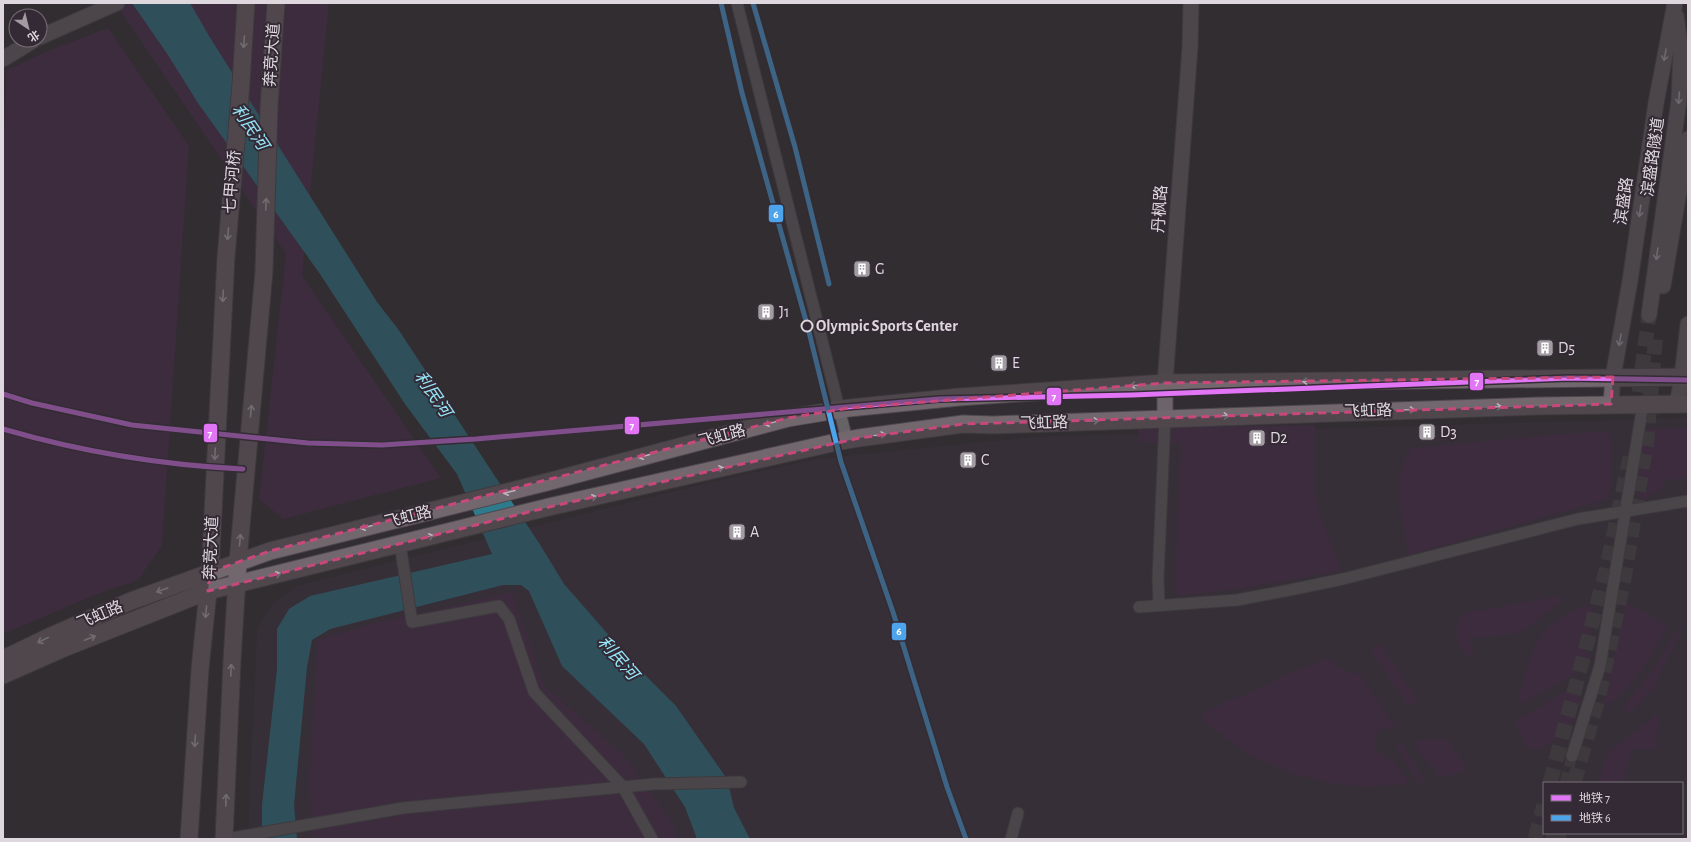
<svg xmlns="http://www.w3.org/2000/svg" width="1691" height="842" font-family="'Alegreya Sans','Noto Sans SC',sans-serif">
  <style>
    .built { fill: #3d313f; fill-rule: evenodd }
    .green { fill: #492c4f }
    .water { fill: #2d7b8d }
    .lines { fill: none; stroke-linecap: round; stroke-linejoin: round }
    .street-tunnel { stroke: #4c474c; stroke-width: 11; stroke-dasharray: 11 5.5; stroke-linecap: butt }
    .secondary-tunnel { stroke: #4c474c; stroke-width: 15; stroke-dasharray: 15 8; stroke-linecap: butt }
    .street-casing { stroke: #4d484d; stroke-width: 13 }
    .secondary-casing { stroke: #4d484d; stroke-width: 17 }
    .primary-casing { stroke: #4d484d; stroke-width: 19 }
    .street { stroke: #666367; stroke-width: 11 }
    .secondary { stroke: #6d646a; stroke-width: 15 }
    .primary { stroke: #73676e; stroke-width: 17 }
    .metro-1-casing { stroke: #342a35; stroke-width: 8 }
    .metro-2-casing { stroke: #342a35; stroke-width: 8 }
    .metro-1 { stroke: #e175f5; stroke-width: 5 }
    .metro-2 { stroke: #4da4eb; stroke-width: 5 }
    .oneway { stroke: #beb6bc }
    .oneway2 { stroke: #b6afb5 }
    .marked { fill: none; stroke: #c9487c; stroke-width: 3; stroke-dasharray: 8 5; stroke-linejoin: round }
    .stop-dot { fill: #342a35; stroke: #ded8de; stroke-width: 2 }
    .labels { text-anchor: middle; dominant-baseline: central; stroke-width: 4; stroke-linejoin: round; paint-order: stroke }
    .street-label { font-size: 16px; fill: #ded8de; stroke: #342a35 }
    .poi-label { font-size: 16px; fill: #ded8de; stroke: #342a35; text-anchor: start }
    .stop-label { font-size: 16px; font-weight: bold; fill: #ded8de; stroke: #342a35; text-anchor: start }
    .water-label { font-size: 17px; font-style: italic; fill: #96e6f9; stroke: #342a35 }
    .line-badge { stroke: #342a35; stroke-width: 1.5 }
    .badge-label { font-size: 11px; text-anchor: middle; font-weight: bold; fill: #fff }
  </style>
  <rect width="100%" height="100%" fill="#322d32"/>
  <path class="built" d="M 1688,418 L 1688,839 L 248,839 L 257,631 L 266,613 L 276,601 L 296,586 L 703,484 L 816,459 L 1032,437 ZM 1544,783 L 1682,783 L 1682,833 L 1544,833 Z"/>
  <g class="green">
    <polygon points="115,3 329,3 302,276 441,478 283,519 259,499 286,254"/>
    <polygon points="108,28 189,146 162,546 138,580 97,594 3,634 3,146 7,70 50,50"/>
    <polygon points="1315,425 1315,495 1323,522 1341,571 1244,588 1181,596 1175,591 1181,444 1139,442 1138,428"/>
    <polygon points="1688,428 1688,478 1663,480 1664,487 1643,499 1633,491 1643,429"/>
    <path d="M 1600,431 C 1607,431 1610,433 1612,440 L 1610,490 L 1609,495 L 1605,500 L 1409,555 C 1405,535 1395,491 1401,471 C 1403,463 1408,456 1411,448 Z"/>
    <polygon points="512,592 544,685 626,758 673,824 678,839 313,839 309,782 318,640 372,624"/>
    <polygon points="1560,596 1564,599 1521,632 1513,634 1470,638 1474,658 1471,660 1457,642 1457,622 1462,616 1471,612"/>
    <path d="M 1626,601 L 1668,626 C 1652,655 1635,686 1606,706 L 1603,704 Z"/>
    <path d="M 1585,605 L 1594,610 L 1595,613 L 1586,663 L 1583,669 L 1522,704 L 1519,697 C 1529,664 1531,636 1563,616 C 1570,612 1577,608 1585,605 Z"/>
    <path d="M 1678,629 L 1683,630 L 1661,671 L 1656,686 L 1630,713 L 1625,711 L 1624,707 L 1627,703 C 1647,679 1663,657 1678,629 Z"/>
    <polygon points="1381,645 1418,700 1409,706 1405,703 1371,651 1374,647"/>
    <path d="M 1328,658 L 1341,669 L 1361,675 L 1395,726 L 1397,731 L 1383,727 L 1375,735 C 1374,756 1384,753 1395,763 C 1401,769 1405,777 1409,784 L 1369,787 L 1347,785 L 1320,781 L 1295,774 L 1253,757 L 1203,721 L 1201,718 L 1202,715 L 1226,702 L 1280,679 L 1283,675 Z"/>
    <polygon points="1573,686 1582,690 1567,735 1538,749 1530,750 1515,726 1515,722"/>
    <polygon points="1654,715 1658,717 1659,721 1655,750 1632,749 1623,783 1598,783 1607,753 1637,731"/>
    <polygon points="1442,738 1447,740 1466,766 1465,771 1440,778 1415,745 1418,741"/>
    <polygon points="1398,742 1402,744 1424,780 1421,783 1418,782 1395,744"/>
  </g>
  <polygon class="water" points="132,3 190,3 209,36 377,302 398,329 539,543 564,584 634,664 676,706 727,779 734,808 750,839 697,839 685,807 644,744 562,666 529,591 521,585 503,585 330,629 312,640 307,667 294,805 297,839 262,839 262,805 277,670 277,629 289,609 310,596 492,554 457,474 405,404 320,274 198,103 168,55"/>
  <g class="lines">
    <g class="street-tunnel">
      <polyline points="1565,783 1572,756"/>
      <polyline points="1551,839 1552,833"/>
    </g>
    <g class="secondary-tunnel">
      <polyline points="1636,415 1649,315"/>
      <polyline points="1550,783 1606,571 1630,457"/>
      <polyline points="1574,783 1599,696 1625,574 1647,439 1656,332"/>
      <polyline points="1535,839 1544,805"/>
      <polyline points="1558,839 1560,833"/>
    </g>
    <defs>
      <g id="street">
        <polyline points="737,3 847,440"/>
        <polyline points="400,544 412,622 499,606 509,619 534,692 623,787 652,839"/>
        <polyline points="1159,605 1158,579 1165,418"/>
        <polyline points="1139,607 1237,600 1290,590 1343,579 1578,519 1688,501"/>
        <polyline points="1572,756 1600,666 1643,404"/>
        <polyline points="226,839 403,808 654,784 741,782"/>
        <polyline points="1011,839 1018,813"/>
      </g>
      <g id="secondary">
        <polyline points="40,37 117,3"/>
        <polyline points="3,59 34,40"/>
        <polyline points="1663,286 1688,139"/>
        <polyline points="1649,315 1679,100 1681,51 1676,16"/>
        <polyline points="1611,404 1613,377 1630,281 1656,103 1675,3"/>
        <polyline points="1677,404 1682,377 1688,324"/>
        <polyline points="1165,418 1165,383 1190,47 1191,3"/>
      </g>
      <g id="primary">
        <polyline points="3,659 51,636 131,601 270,551 547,482 788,418 849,408 959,397 1165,383 1688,377"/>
        <polyline points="3,675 64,648 208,591 553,506 841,441 859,438 963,424 993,425 1539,406 1688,404"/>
        <polyline points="189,839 200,669 210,572 226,257 241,84 246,3"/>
        <polyline points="224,839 232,661 238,561 264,271 269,107 276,3"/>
      </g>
    </defs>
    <use href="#street" class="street-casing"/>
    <use href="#secondary" class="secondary-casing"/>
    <use href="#primary" class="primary-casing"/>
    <use href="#street" class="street"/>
    <use href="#secondary" class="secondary"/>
    <use href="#primary" class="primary"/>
    <defs>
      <g id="metro-1">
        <polyline points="3,394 32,403 132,425 308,443 382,445 476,439 939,399 1132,395 1569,378 1688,380"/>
        <path d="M 3,429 C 82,452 161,465 243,469"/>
      </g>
      <g id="metro-2">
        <polyline points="721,3 742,93 808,328 841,462 893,612 947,787 966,839"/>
        <polyline points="753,3 795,147 829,284"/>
      </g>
    </defs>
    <use href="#metro-1" class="metro-1-casing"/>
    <use href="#metro-2" class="metro-2-casing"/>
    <use href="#metro-1" class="metro-1"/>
    <use href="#metro-2" class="metro-2"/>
  </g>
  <defs><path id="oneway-shaft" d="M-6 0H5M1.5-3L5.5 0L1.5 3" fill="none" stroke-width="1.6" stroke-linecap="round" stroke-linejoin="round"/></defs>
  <g class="oneway">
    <use href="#oneway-shaft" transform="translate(244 42) rotate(94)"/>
    <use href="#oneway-shaft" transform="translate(266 204) rotate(-88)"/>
    <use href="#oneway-shaft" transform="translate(228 234) rotate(95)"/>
    <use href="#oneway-shaft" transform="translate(223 296) rotate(93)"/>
    <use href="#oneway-shaft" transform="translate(1308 381) rotate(179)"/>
    <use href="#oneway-shaft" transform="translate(1136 385) rotate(176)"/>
    <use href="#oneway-shaft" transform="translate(1496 407) rotate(-3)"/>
    <use href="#oneway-shaft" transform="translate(1409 410) rotate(-1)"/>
    <use href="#oneway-shaft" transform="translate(251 411) rotate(-85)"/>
    <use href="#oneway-shaft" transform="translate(1223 416) rotate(-2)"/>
    <use href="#oneway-shaft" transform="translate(1093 421) rotate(-2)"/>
    <use href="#oneway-shaft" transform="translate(770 423) rotate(165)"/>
    <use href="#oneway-shaft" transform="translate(880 435) rotate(-7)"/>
    <use href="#oneway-shaft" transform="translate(215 454) rotate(93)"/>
    <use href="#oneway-shaft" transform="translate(644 456) rotate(165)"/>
    <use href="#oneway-shaft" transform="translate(718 469) rotate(-13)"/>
    <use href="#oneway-shaft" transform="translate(509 492) rotate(166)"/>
    <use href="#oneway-shaft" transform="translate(591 498) rotate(-13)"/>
    <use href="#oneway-shaft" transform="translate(366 527) rotate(166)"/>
    <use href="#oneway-shaft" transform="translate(428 537) rotate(-14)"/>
    <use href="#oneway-shaft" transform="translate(240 540) rotate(-85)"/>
    <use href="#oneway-shaft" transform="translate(275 575) rotate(-14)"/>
    <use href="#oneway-shaft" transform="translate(162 590) rotate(160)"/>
    <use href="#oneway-shaft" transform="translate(206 612) rotate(96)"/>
    <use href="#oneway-shaft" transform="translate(90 638) rotate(-21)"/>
    <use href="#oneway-shaft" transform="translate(43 640) rotate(154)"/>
    <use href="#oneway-shaft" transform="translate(231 670) rotate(-88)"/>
    <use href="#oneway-shaft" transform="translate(195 741) rotate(94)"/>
    <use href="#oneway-shaft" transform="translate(226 800) rotate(-88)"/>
  </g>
  <g class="oneway2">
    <use href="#oneway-shaft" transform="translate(1665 55) rotate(100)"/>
    <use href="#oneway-shaft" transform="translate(1679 98) rotate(94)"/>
    <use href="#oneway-shaft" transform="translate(1640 211) rotate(98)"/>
    <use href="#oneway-shaft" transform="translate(1657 254) rotate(98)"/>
    <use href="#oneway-shaft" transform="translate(1620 340) rotate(100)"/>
  </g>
  <path d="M0 0H1691V842H0ZM 1613,377 L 1611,404 L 963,424 L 859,438 L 553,506 L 208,591 L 210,572 L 270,551 L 788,418 L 849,408 L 1165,383 Z" fill="#322d32" fill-opacity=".55" fill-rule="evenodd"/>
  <path class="marked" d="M 1613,377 L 1611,404 L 963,424 L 859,438 L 553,506 L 208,591 L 210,572 L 270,551 L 788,418 L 849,408 L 1165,383 Z"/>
  <defs>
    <symbol id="building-square" viewBox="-11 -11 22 22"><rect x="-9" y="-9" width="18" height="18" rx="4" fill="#a29ca2" stroke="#342a35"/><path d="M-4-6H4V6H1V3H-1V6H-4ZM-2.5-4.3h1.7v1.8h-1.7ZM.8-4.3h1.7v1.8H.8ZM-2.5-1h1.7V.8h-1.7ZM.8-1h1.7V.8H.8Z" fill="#fff"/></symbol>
  </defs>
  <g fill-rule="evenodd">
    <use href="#building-square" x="852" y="259" width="20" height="20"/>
    <use href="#building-square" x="756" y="302" width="20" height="20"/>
    <use href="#building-square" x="1535" y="338" width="20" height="20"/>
    <use href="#building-square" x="989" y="353" width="20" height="20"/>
    <use href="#building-square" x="1417" y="422" width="20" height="20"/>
    <use href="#building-square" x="1247" y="428" width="20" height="20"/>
    <use href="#building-square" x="958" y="450" width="20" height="20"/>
    <use href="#building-square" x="727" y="522" width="20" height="20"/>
  </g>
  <circle class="stop-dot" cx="807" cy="326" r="5.5"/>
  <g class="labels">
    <g class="street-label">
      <text transform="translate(272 55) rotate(-86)">奔竞大道</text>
      <text transform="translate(1653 157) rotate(-82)">滨盛路隧道</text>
      <text transform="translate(232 182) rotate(-85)">七甲河桥</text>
      <text transform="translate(1624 201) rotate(-82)">滨盛路</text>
      <text transform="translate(1160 209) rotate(-86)">丹枫路</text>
      <text transform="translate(1368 411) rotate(-2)">飞虹路</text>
      <text transform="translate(1044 423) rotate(-2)">飞虹路</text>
      <text transform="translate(722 436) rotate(-15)">飞虹路</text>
      <text transform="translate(408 517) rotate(-14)">飞虹路</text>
      <text transform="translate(211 548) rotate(-87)">奔竞大道</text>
      <text transform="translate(100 615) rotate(-23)">飞虹路</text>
    </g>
    <g class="poi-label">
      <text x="875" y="269">G</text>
      <text x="779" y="312">J1</text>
      <text x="1558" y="348">D5</text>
      <text x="1012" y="363">E</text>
      <text x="1440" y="432">D3</text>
      <text x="1270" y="438">D2</text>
      <text x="981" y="460">C</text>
      <text x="750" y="532">A</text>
    </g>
    <g class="stop-label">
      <text x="816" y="326">Olympic Sports Center</text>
    </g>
    <g class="water-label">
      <text transform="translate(250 127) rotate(56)">利民河</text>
      <text transform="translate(433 394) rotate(56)">利民河</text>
      <text transform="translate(618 658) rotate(49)">利民河</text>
    </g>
  </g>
  <g class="line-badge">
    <rect x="768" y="204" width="16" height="19" rx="4" fill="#4da4eb"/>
    <rect x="1469" y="372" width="15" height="19" rx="4" fill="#e175f5"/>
    <rect x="1046" y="387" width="16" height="19" rx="4" fill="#e175f5"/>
    <rect x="624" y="416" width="16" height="19" rx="4" fill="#e175f5"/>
    <rect x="203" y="423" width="15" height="20" rx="4" fill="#e175f5"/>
    <rect x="891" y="622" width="16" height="19" rx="4" fill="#4da4eb"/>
  </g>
  <g class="badge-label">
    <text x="776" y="218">6</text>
    <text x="1477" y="385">7</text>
    <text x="1054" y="400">7</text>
    <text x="632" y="429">7</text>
    <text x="210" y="437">7</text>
    <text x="899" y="635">6</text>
  </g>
  <rect width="1691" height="842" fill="none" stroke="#ded8de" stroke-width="8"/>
  <rect x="1543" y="782" width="140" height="52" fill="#342a35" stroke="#787079"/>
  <rect x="1551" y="795" width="20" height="6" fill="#e175f5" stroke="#787079"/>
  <text x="1579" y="802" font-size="12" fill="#ded8de">地铁 7</text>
  <rect x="1551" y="815" width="20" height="6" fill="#4da4eb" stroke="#787079"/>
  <text x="1579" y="822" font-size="12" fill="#ded8de">地铁 6</text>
  <g transform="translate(28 28) rotate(145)"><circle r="19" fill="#342a35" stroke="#787079"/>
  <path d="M0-3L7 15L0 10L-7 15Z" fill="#a29ca2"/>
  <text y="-6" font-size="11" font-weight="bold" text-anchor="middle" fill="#ded8de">北</text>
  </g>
</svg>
